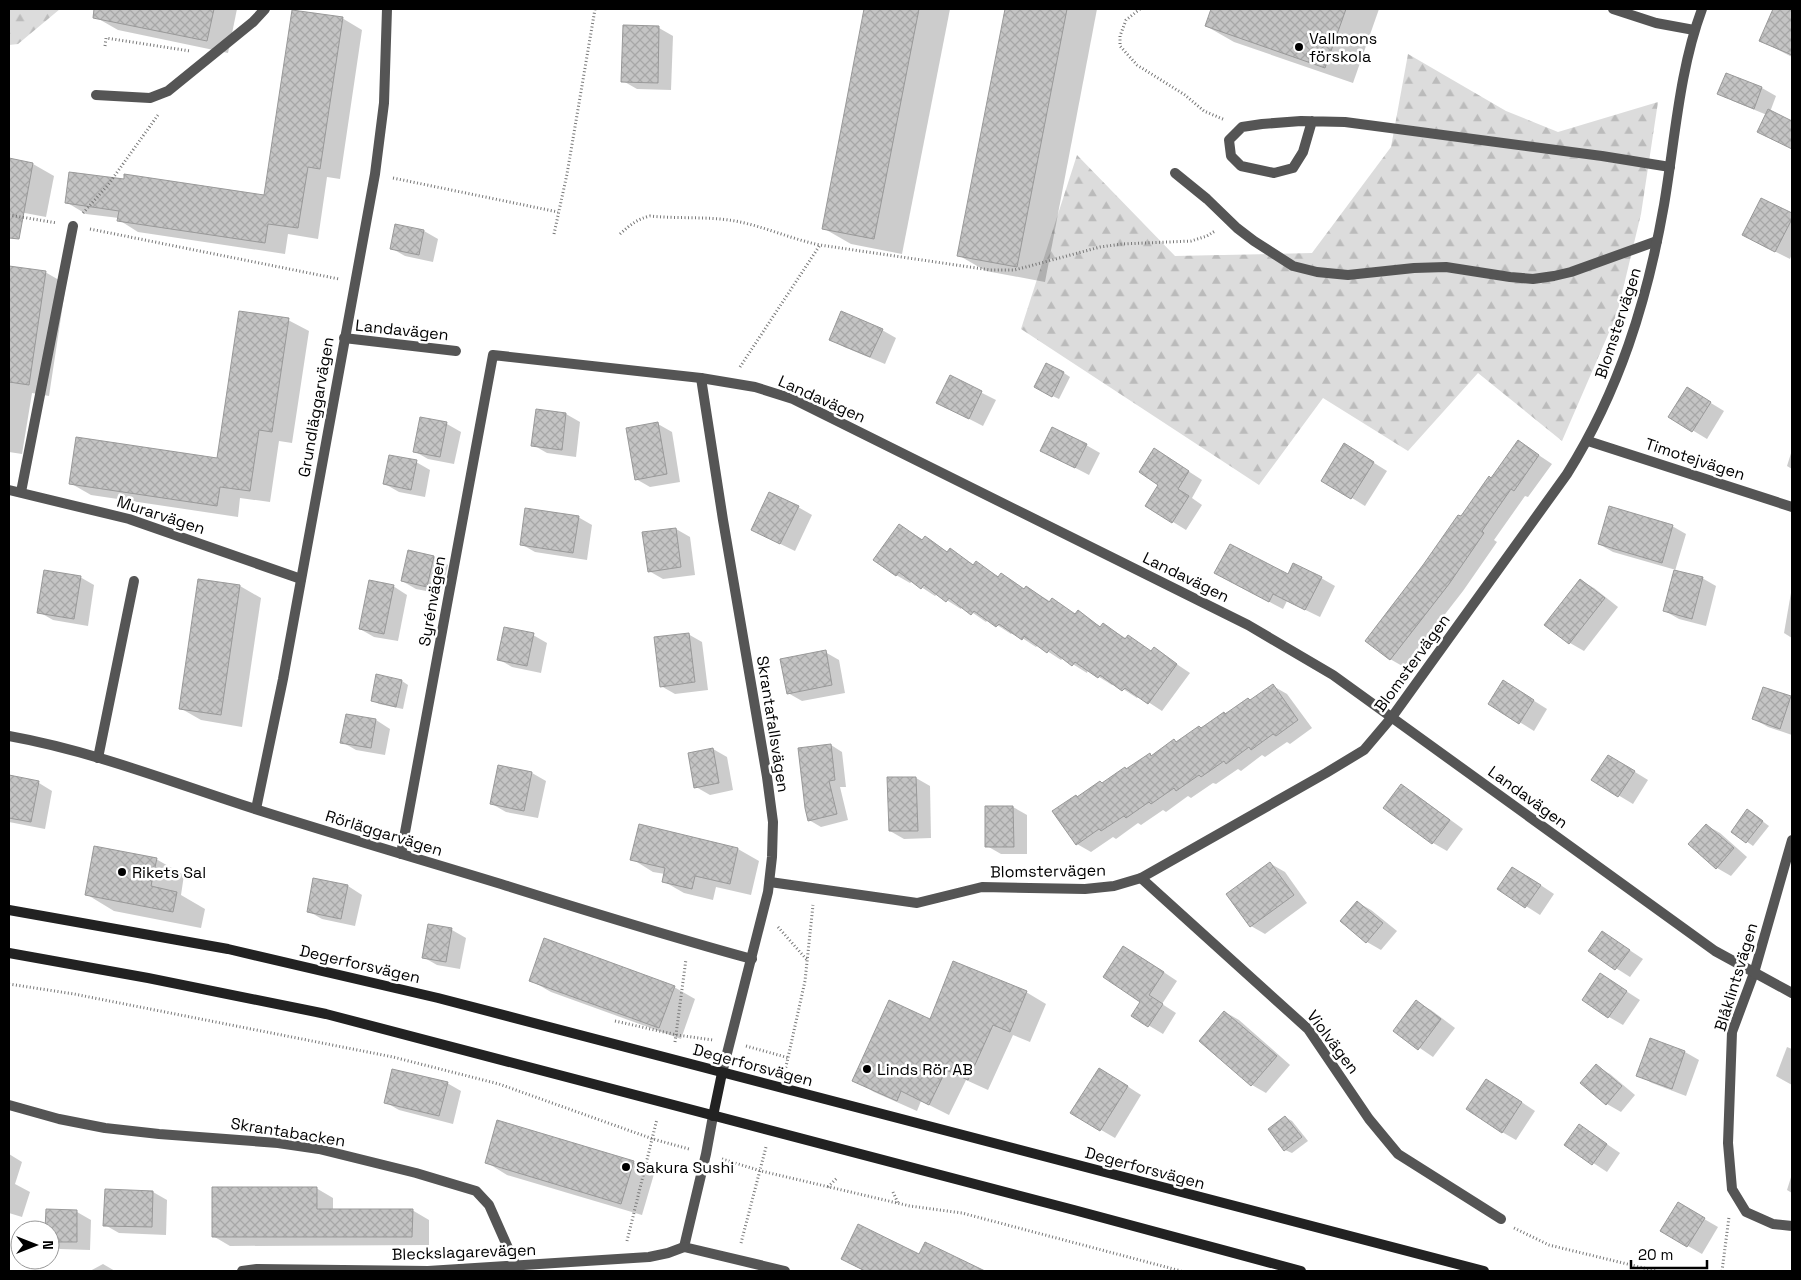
<svg xmlns="http://www.w3.org/2000/svg" width="1801" height="1280" font-family="'Space Grotesk',sans-serif">
  <style>
    .forest { fill: url(#forest-firs) }
    .shadow { fill: #0003 }
    .building { fill: url(#building-cross-hatch); stroke: #999 }
    .lines { fill: none; stroke-linecap: round; stroke-linejoin: round }
    .path { stroke: #777; stroke-width: 3; stroke-dasharray: 1 2.5; stroke-linecap: butt }
    .service { stroke: #555; stroke-width: 10 }
    .minor { stroke: #555; stroke-width: 10 }
    .secondary { stroke: #222; stroke-width: 10 }
    .poi-dot { fill: #000; stroke: #fff; stroke-width: 2 }
    .labels { text-anchor: middle; dominant-baseline: central; stroke-width: 5; stroke-linejoin: round; paint-order: stroke }
    .poi-label { font-size: 16px; fill: #000; stroke: #fff; text-anchor: start }
    .street-label { font-size: 16px; fill: #000; stroke: #fff }
  </style>
  <defs>
    <pattern id="forest-firs" width="22" height="20" patternUnits="userSpaceOnUse" patternTransform="scale(1.25)"><rect width="22" height="20" fill="#dcdcdc"/><path d="M5 1l3.5 6h-7zM16 11l3.5 6h-7z" fill="#bbb"/></pattern>
    <pattern id="building-cross-hatch" width="8" height="8" patternUnits="userSpaceOnUse" patternTransform="scale(1.25)"><rect width="8" height="8" fill="#c4c4c4"/><path d="M0 0l8 8M0 8l8-8" fill="none" stroke="#a7a7a7"/></pattern>
  </defs>
  <rect width="100%" height="100%" fill="#fff"/>
  <g class="forest">
    <polygon points="9,9 60,9 18,44 9,45"/>
    <polygon points="1408,54 1506,111 1558,132 1658,102 1641,214 1617,314 1562,441 1478,373 1408,451 1323,398 1259,485 1021,329 1077,155 1175,256 1312,253 1391,147"/>
  </g>
  <g class="shadow">
    <polygon points="98,9 237,9 228,53 118,30 97,18"/>
    <polygon points="866,9 950,9 902,254 851,244 823,228"/>
    <polygon points="1006,9 1097,9 1045,282 986,271 958,255"/>
    <polygon points="1212,9 1379,9 1353,83 1234,42 1206,26"/>
    <polygon points="1774,9 1792,9 1792,57 1761,41"/>
    <polygon points="342,18 362,30 340,179 327,177 318,239 288,234 285,254 138,232 119,220 119,218 86,214 66,202 265,196"/>
    <polygon points="624,27 659,28 673,36 671,90 637,89 623,81"/>
    <polygon points="1726,74 1762,88 1776,96 1770,112 1792,122 1792,149 1773,139 1767,115 1733,101 1719,93"/>
    <polygon points="9,160 33,164 54,176 46,217 9,210"/>
    <polygon points="1762,199 1792,215 1792,254 1790,259 1758,243"/>
    <polygon points="396,226 424,231 438,239 433,262 405,256 391,248"/>
    <polygon points="9,267 45,272 66,284 49,396 32,393 22,454 9,452"/>
    <polygon points="288,320 309,331 292,443 279,441 270,502 240,498 238,517 91,495 70,483 218,460"/>
    <polygon points="882,330 896,338 885,364 844,347 830,339"/>
    <polygon points="1064,373 1070,377 1059,399 1042,391"/>
    <polygon points="950,377 996,400 983,426 938,403"/>
    <polygon points="1701,397 1724,411 1707,439 1669,416"/>
    <polygon points="537,410 566,414 580,422 576,457 547,453 533,445"/>
    <polygon points="447,424 461,432 454,464 428,459 414,451"/>
    <polygon points="658,424 672,432 680,482 650,487 636,479"/>
    <polygon points="1519,442 1552,464 1528,497 1525,496 1494,540 1497,542 1463,591 1404,667 1390,659 1367,641 1492,480"/>
    <polygon points="1086,445 1100,453 1089,475 1056,458"/>
    <polygon points="1792,450 1792,469 1787,466"/>
    <polygon points="1358,453 1387,471 1365,506 1323,480"/>
    <polygon points="1168,458 1202,480 1192,498 1202,505 1186,530 1147,506 1160,485"/>
    <polygon points="416,462 430,470 425,497 399,492 385,484"/>
    <polygon points="798,507 812,515 795,551 766,537"/>
    <polygon points="578,517 592,525 587,560 535,552 521,544"/>
    <polygon points="900,525 923,540 925,538 949,553 951,550 974,565 976,562 999,577 1001,575 1025,590 1027,587 1051,602 1052,600 1076,615 1078,612 1101,627 1103,624 1127,639 1129,637 1152,652 1154,649 1190,673 1162,711 1139,696 1137,698 1114,683 1112,685 1088,670 1087,673 1063,658 1061,660 1038,645 1036,647 1013,632 1011,634 988,619 986,622 963,606 961,609 937,594 935,596 912,581 910,583 896,575"/>
    <polygon points="1672,526 1686,534 1675,571 1702,578 1716,586 1706,626 1679,619 1665,611 1676,570 1613,552 1599,544"/>
    <polygon points="676,529 690,537 695,575 663,579 649,571"/>
    <polygon points="409,552 434,557 448,565 441,594 416,589 402,581"/>
    <polygon points="1288,576 1321,578 1335,586 1320,617 1287,601 1283,609 1230,581"/>
    <polygon points="80,577 94,585 88,626 53,620 39,612"/>
    <polygon points="199,580 240,586 261,598 242,727 201,720 180,708"/>
    <polygon points="1580,580 1594,588 1618,607 1584,651 1570,643 1546,625"/>
    <polygon points="393,586 407,595 398,641 374,637 360,629"/>
    <polygon points="1792,587 1792,638 1784,633"/>
    <polygon points="688,634 702,642 708,690 675,694 661,686"/>
    <polygon points="533,635 547,643 541,673 512,667 498,659"/>
    <polygon points="825,652 839,660 845,693 802,701 788,693"/>
    <polygon points="402,681 408,685 403,709 379,704 372,700"/>
    <polygon points="1273,686 1287,694 1312,728 1290,744 1287,742 1265,757 1262,755 1241,771 1238,769 1216,784 1213,783 1191,798 1188,796 1166,812 1163,810 1141,825 1138,823 1116,839 1113,837 1091,852 1077,844 1054,811 1127,770 1150,755 1152,756 1174,741 1177,742 1251,701"/>
    <polygon points="1764,688 1792,698 1792,735 1768,727 1754,719"/>
    <polygon points="1517,690 1547,709 1534,731 1490,704"/>
    <polygon points="376,720 390,729 385,755 356,750 342,742"/>
    <polygon points="831,745 842,752 846,787 840,787 848,820 821,827 809,820"/>
    <polygon points="713,749 727,757 733,790 710,795 696,787"/>
    <polygon points="1622,764 1648,780 1633,804 1593,780"/>
    <polygon points="532,773 546,781 538,818 506,812 492,804"/>
    <polygon points="9,777 39,783 52,791 45,829 9,822"/>
    <polygon points="916,778 930,786 931,838 904,839 890,831"/>
    <polygon points="1401,786 1415,794 1463,829 1447,851 1433,843 1385,808"/>
    <polygon points="1013,807 1027,815 1027,854 1001,854 987,846"/>
    <polygon points="1754,815 1769,826 1753,846 1732,831"/>
    <polygon points="1706,825 1720,833 1747,857 1731,876 1717,868"/>
    <polygon points="738,849 759,861 751,895 716,887 713,900 684,893 663,881 665,874 653,872 632,859"/>
    <polygon points="156,859 184,875 181,895 205,909 201,928 114,911 86,894"/>
    <polygon points="1271,864 1285,872 1307,903 1265,934 1251,926"/>
    <polygon points="1527,876 1554,894 1540,915 1499,889"/>
    <polygon points="348,886 362,895 355,926 322,919 308,911"/>
    <polygon points="1357,902 1371,910 1397,931 1381,950 1367,942 1342,921"/>
    <polygon points="452,930 466,938 460,969 437,965 423,957"/>
    <polygon points="1602,932 1643,959 1630,977 1589,951"/>
    <polygon points="1138,955 1177,981 1162,1004 1176,1013 1163,1034 1133,1016 1142,1001"/>
    <polygon points="1601,975 1640,1000 1623,1025 1609,1017"/>
    <polygon points="530,980 674,987 695,999 681,1039 551,992"/>
    <polygon points="1026,992 1046,1004 1030,1042 1013,1035 988,1090 966,1080 949,1115 921,1101 917,1111 874,1092 854,1080 931,1020"/>
    <polygon points="1417,1002 1431,1010 1455,1028 1433,1057 1395,1031"/>
    <polygon points="1225,1012 1239,1020 1290,1065 1266,1093 1252,1085"/>
    <polygon points="1651,1040 1685,1052 1699,1060 1686,1096 1652,1083 1638,1075"/>
    <polygon points="1787,1047 1792,1049 1792,1085 1776,1076"/>
    <polygon points="1596,1066 1610,1074 1635,1095 1621,1112 1607,1104"/>
    <polygon points="1113,1077 1141,1095 1115,1138 1072,1113"/>
    <polygon points="447,1083 461,1091 453,1124 399,1110 385,1102"/>
    <polygon points="1500,1088 1535,1111 1516,1140 1502,1132"/>
    <polygon points="1285,1117 1292,1121 1308,1141 1292,1153 1285,1150"/>
    <polygon points="1580,1126 1620,1153 1607,1172 1566,1145"/>
    <polygon points="9,1154 22,1162 15,1184 30,1192 22,1217 9,1213"/>
    <polygon points="486,1162 633,1162 654,1174 642,1215 507,1175"/>
    <polygon points="1792,1174 1792,1193 1787,1190"/>
    <polygon points="316,1188 333,1198 333,1210 412,1210 429,1220 429,1245 230,1246 213,1236"/>
    <polygon points="153,1192 167,1200 166,1235 119,1233 105,1225"/>
    <polygon points="47,1211 77,1212 91,1220 90,1250 60,1249 50,1243 50,1230 47,1230"/>
    <polygon points="1692,1212 1718,1227 1702,1254 1662,1231"/>
    <polygon points="925,1243 982,1271 864,1271 842,1259 919,1256"/>
    <polygon points="103,1264 115,1271 90,1271"/>
  </g>
  <g class="building">
    <polygon points="94,9 214,9 207,41 93,18"/>
    <polygon points="864,9 919,9 874,239 822,229"/>
    <polygon points="1005,9 1067,9 1017,267 957,256"/>
    <polygon points="1211,9 1346,9 1325,68 1205,26"/>
    <polygon points="1773,9 1792,9 1792,55 1759,41"/>
    <polygon points="292,10 343,17 320,169 308,167 298,228 268,224 265,243 117,221 119,211 65,203 69,172 124,179 124,174 264,195"/>
    <polygon points="623,25 659,26 658,83 621,82"/>
    <polygon points="1726,73 1762,87 1754,109 1717,94"/>
    <polygon points="1768,109 1792,121 1792,149 1757,132"/>
    <polygon points="9,158 33,163 19,239 9,238"/>
    <polygon points="1761,198 1792,213 1792,219 1775,252 1742,235"/>
    <polygon points="395,224 424,230 419,255 390,249"/>
    <polygon points="9,266 46,271 29,385 9,382"/>
    <polygon points="239,311 289,318 272,432 259,430 250,491 220,487 217,506 69,484 76,437 217,458"/>
    <polygon points="841,311 883,329 870,357 829,340"/>
    <polygon points="1046,363 1064,372 1052,397 1034,387"/>
    <polygon points="950,375 982,391 969,419 936,403"/>
    <polygon points="1687,387 1711,402 1692,432 1668,417"/>
    <polygon points="536,409 566,413 562,450 531,446"/>
    <polygon points="420,417 447,422 440,457 413,452"/>
    <polygon points="658,422 667,474 635,480 626,428"/>
    <polygon points="1052,427 1087,444 1075,468 1040,451"/>
    <polygon points="1518,440 1539,455 1514,491 1511,489 1482,531 1484,533 1449,584 1390,660 1365,641 1423,565 1458,515 1461,516 1489,476 1491,478"/>
    <polygon points="1344,443 1374,462 1351,499 1321,481"/>
    <polygon points="1154,448 1189,471 1178,489 1189,496 1172,523 1145,506 1158,485 1139,472"/>
    <polygon points="389,455 417,460 411,490 383,484"/>
    <polygon points="769,492 799,506 780,544 751,530"/>
    <polygon points="1609,506 1673,525 1662,563 1598,544"/>
    <polygon points="525,508 579,516 573,553 520,545"/>
    <polygon points="899,524 922,540 925,536 947,552 950,548 973,565 976,561 998,577 1001,573 1024,589 1026,586 1049,602 1052,598 1075,614 1078,610 1100,627 1103,623 1125,639 1128,635 1151,651 1154,647 1177,664 1148,704 1125,688 1122,691 1100,675 1098,678 1075,662 1072,666 1050,649 1047,653 1024,636 1022,640 999,624 996,627 974,611 971,615 949,598 946,602 924,585 921,589 899,572 896,576 873,560"/>
    <polygon points="676,528 681,567 648,572 642,532"/>
    <polygon points="1230,544 1288,574 1293,563 1322,577 1305,610 1273,594 1269,602 1214,573"/>
    <polygon points="408,550 434,556 427,587 401,581"/>
    <polygon points="44,570 81,576 74,619 37,613"/>
    <polygon points="1674,570 1703,577 1692,619 1663,611"/>
    <polygon points="198,579 240,585 221,715 179,709"/>
    <polygon points="1580,579 1605,598 1569,644 1544,625"/>
    <polygon points="369,580 394,585 384,634 359,629"/>
    <polygon points="504,627 534,633 527,666 497,660"/>
    <polygon points="689,633 695,682 660,687 654,637"/>
    <polygon points="826,650 832,685 787,694 780,659"/>
    <polygon points="376,674 402,680 396,707 371,701"/>
    <polygon points="1503,680 1534,700 1519,724 1488,704"/>
    <polygon points="1273,684 1298,720 1276,736 1273,734 1251,750 1249,747 1226,764 1224,761 1201,777 1199,775 1176,791 1174,788 1151,804 1149,802 1126,818 1124,816 1101,831 1099,829 1076,845 1052,811 1076,795 1077,797 1100,781 1102,783 1125,767 1126,769 1150,753 1151,756 1174,739 1176,742 1199,726 1201,728 1224,712 1225,714 1248,698 1250,700"/>
    <polygon points="1763,687 1791,696 1780,729 1752,719"/>
    <polygon points="346,714 376,719 371,748 340,743"/>
    <polygon points="831,744 835,780 829,781 837,814 808,821 805,808 798,748"/>
    <polygon points="713,748 719,783 694,788 688,753"/>
    <polygon points="1608,755 1635,771 1618,797 1591,780"/>
    <polygon points="498,765 532,772 524,811 490,804"/>
    <polygon points="9,775 39,781 31,822 9,818"/>
    <polygon points="887,777 916,777 918,831 889,831"/>
    <polygon points="1401,784 1450,820 1432,844 1383,808"/>
    <polygon points="985,806 1013,806 1014,847 985,847"/>
    <polygon points="1747,809 1763,821 1746,843 1731,832"/>
    <polygon points="639,824 738,848 730,884 695,876 692,889 662,882 665,868 630,860"/>
    <polygon points="1706,824 1734,848 1716,869 1688,844"/>
    <polygon points="94,846 157,858 151,886 177,892 173,912 85,895"/>
    <polygon points="1270,862 1294,895 1250,927 1226,894"/>
    <polygon points="1512,867 1541,885 1525,908 1497,889"/>
    <polygon points="313,878 348,885 341,919 307,912"/>
    <polygon points="1357,901 1383,923 1366,943 1340,921"/>
    <polygon points="428,924 452,928 446,962 422,958"/>
    <polygon points="1602,931 1630,950 1615,970 1588,951"/>
    <polygon points="544,938 675,986 659,1028 529,981"/>
    <polygon points="1123,946 1164,972 1149,995 1163,1004 1148,1027 1131,1016 1140,1002 1103,977"/>
    <polygon points="953,961 1027,991 1010,1032 993,1025 968,1080 946,1070 929,1105 901,1091 897,1101 852,1081 889,1000 930,1019"/>
    <polygon points="1600,973 1627,991 1608,1018 1582,1000"/>
    <polygon points="1416,1000 1441,1019 1418,1050 1393,1031"/>
    <polygon points="1224,1011 1277,1056 1251,1086 1199,1041"/>
    <polygon points="1650,1038 1685,1051 1672,1089 1636,1076"/>
    <polygon points="1596,1064 1622,1086 1606,1105 1580,1083"/>
    <polygon points="1099,1068 1128,1086 1100,1131 1070,1113"/>
    <polygon points="392,1069 448,1082 439,1116 384,1103"/>
    <polygon points="1486,1079 1522,1102 1502,1133 1466,1109"/>
    <polygon points="1285,1116 1302,1137 1284,1151 1268,1129"/>
    <polygon points="497,1120 634,1161 621,1204 485,1163"/>
    <polygon points="1579,1124 1607,1144 1592,1165 1564,1145"/>
    <polygon points="212,1187 317,1187 317,1209 413,1209 412,1237 212,1237"/>
    <polygon points="105,1189 153,1191 152,1227 103,1226"/>
    <polygon points="1678,1202 1705,1218 1687,1247 1660,1231"/>
    <polygon points="46,1209 77,1210 77,1242 50,1242 50,1230 45,1230"/>
    <polygon points="858,1224 919,1254 925,1242 985,1271 865,1271 841,1259"/>
  </g>
  <g class="lines">
    <g class="path">
      <polyline points="1140,9 1126,20 1120,36 1120,46 1137,65 1185,95 1204,111 1225,120"/>
      <polyline points="105,46 106,38 190,51"/>
      <polyline points="393,178 558,212"/>
      <polyline points="83,213 108,185 158,115"/>
      <polyline points="9,215 57,223"/>
      <polyline points="90,229 339,279"/>
      <polyline points="554,234 567,174 595,9"/>
      <path d="M 620,234 C 630,225 637,219 650,216 C 678,219 707,216 735,221 C 763,226 791,239 820,245"/>
      <polyline points="740,367 820,245 990,270 1014,270 1026,267 1100,247 1122,244 1191,241 1207,236 1215,231"/>
      <polyline points="778,927 808,961"/>
      <polyline points="9,984 74,994 393,1057 499,1084 653,1139 689,1149"/>
      <polyline points="615,1021 677,1035 713,1040"/>
      <polyline points="675,1042 686,959"/>
      <polyline points="746,1046 789,1058"/>
      <polyline points="785,1071 805,981 813,905"/>
      <polyline points="722,1159 761,1171 910,1206 962,1213 1181,1271"/>
      <polyline points="828,1187 837,1178"/>
      <polyline points="893,1192 898,1203"/>
      <polyline points="1514,1228 1549,1245 1656,1271"/>
      <polyline points="627,1241 657,1119"/>
      <polyline points="741,1243 766,1147"/>
      <polyline points="1722,1271 1729,1217"/>
    </g>
    <g class="service">
      <polyline points="96,95 150,98 168,91 253,22 265,9"/>
      <polyline points="1312,121 1303,152 1293,168 1274,173 1241,166 1231,156 1229,140 1242,127 1262,124 1301,121 1345,122 1602,156 1670,167"/>
      <polyline points="21,492 73,226"/>
      <polyline points="98,758 134,581"/>
    </g>
    <g class="minor">
      <polyline points="1613,9 1656,23 1694,30"/>
      <polyline points="1175,173 1207,199 1237,228 1254,241 1293,266 1317,272 1348,275 1414,268 1446,267 1510,277 1533,279 1554,276 1571,272 1657,241"/>
      <polyline points="344,338 456,351"/>
      <polyline points="701,378 723,520 767,777 773,822 772,857 768,892 722,1073"/>
      <polyline points="1588,441 1792,507"/>
      <polyline points="9,490 129,519 301,579"/>
      <path d="M 9,736 C 93,751 174,783 255,809 C 337,835 419,859 501,884 C 584,910 667,936 752,959"/>
      <polyline points="256,809 283,679 375,174 384,103 387,9"/>
      <polyline points="1792,840 1754,973 1732,1032 1728,1143 1732,1189 1746,1212 1773,1224 1792,1226"/>
      <polyline points="401,854 493,355 701,378 755,387 793,399 1248,625 1333,675 1715,951 1792,993"/>
      <polyline points="1141,878 1308,1029 1369,1119 1398,1154 1501,1219"/>
      <path d="M 770,882 L 917,903 L 982,887 L 1085,889 L 1114,886 L 1141,878 L 1326,773 L 1364,750 L 1392,717 L 1567,474 C 1619,391 1647,302 1664,205 C 1675,140 1679,71 1702,9"/>
      <polyline points="9,1105 59,1119 105,1128 159,1134 278,1143 319,1149 416,1173 476,1191 489,1205 516,1266"/>
      <polyline points="684,1247 706,1154 713,1116"/>
      <polyline points="684,1247 785,1271"/>
      <polyline points="242,1271 257,1269 428,1271 649,1257 668,1253 684,1247"/>
    </g>
    <g class="secondary">
      <polyline points="9,910 228,949 438,998 1484,1271"/>
      <polyline points="9,953 148,978 326,1014 1074,1210 1301,1271"/>
      <polyline points="713,1116 722,1073"/>
    </g>
  </g>
  <g class="poi-dot">
    <circle cx="1299" cy="47" r="5"/>
    <circle cx="122" cy="872" r="5"/>
    <circle cx="867" cy="1069" r="5"/>
    <circle cx="626" cy="1167" r="5"/>
  </g>
  <g class="labels">
    <g class="poi-label">
      <text x="1309" y="38">Vallmons<tspan x="1309" dy="18">förskola</tspan></text>
      <text x="132" y="872">Rikets Sal</text>
      <text x="877" y="1069">Linds Rör AB</text>
      <text x="636" y="1167">Sakura Sushi</text>
    </g>
    <g class="street-label">
      <text transform="translate(1618 323) rotate(-72)">Blomstervägen</text>
      <text transform="translate(402 330) rotate(6)">Landavägen</text>
      <text transform="translate(822 399) rotate(24)">Landavägen</text>
      <text transform="translate(316 407) rotate(-80)">Grundläggarvägen</text>
      <text transform="translate(1695 459) rotate(18)">Timotejvägen</text>
      <text transform="translate(161 515) rotate(18)">Murarvägen</text>
      <text transform="translate(1186 577) rotate(26)">Landavägen</text>
      <text transform="translate(432 601) rotate(-80)">Syrénvägen</text>
      <text transform="translate(1412 663) rotate(-54)">Blomstervägen</text>
      <text transform="translate(773 724) rotate(81)">Skrantafallsvägen</text>
      <text transform="translate(1528 797) rotate(36)">Landavägen</text>
      <text transform="translate(384 833) rotate(17)">Rörläggarvägen</text>
      <text transform="translate(1048 871) rotate(-1)">Blomstervägen</text>
      <text transform="translate(360 964) rotate(13)">Degerforsvägen</text>
      <text transform="translate(1736 977) rotate(-73)">Blåklintsvägen</text>
      <text transform="translate(1333 1042) rotate(53)">Violvägen</text>
      <text transform="translate(753 1065) rotate(15)">Degerforsvägen</text>
      <text transform="translate(288 1132) rotate(9)">Skrantabacken</text>
      <text transform="translate(1145 1168) rotate(15)">Degerforsvägen</text>
      <text transform="translate(464 1252) rotate(-2)">Bleckslagarevägen</text>
    </g>
  </g>
  <rect width="1801" height="1280" fill="none" stroke="#000000" stroke-width="20"/>
  <g transform="translate(35 1245) rotate(90)"><circle r="24" fill="#ffffff" stroke="#999999"/>
  <path d="M0-4L9 19L0 12L-9 19Z" fill="#000000"/>
  <text y="-8" font-size="14" font-weight="bold" text-anchor="middle" fill="#000000">N</text>
  </g>
  <path d="M1631 1260v8h76v-8" fill="none" stroke="#000000" stroke-width="2.5"/>
  <text x="1638" y="1260" font-size="15" fill="#000000" stroke="#ffffff" stroke-width="4" paint-order="stroke">20 m</text>
</svg>
